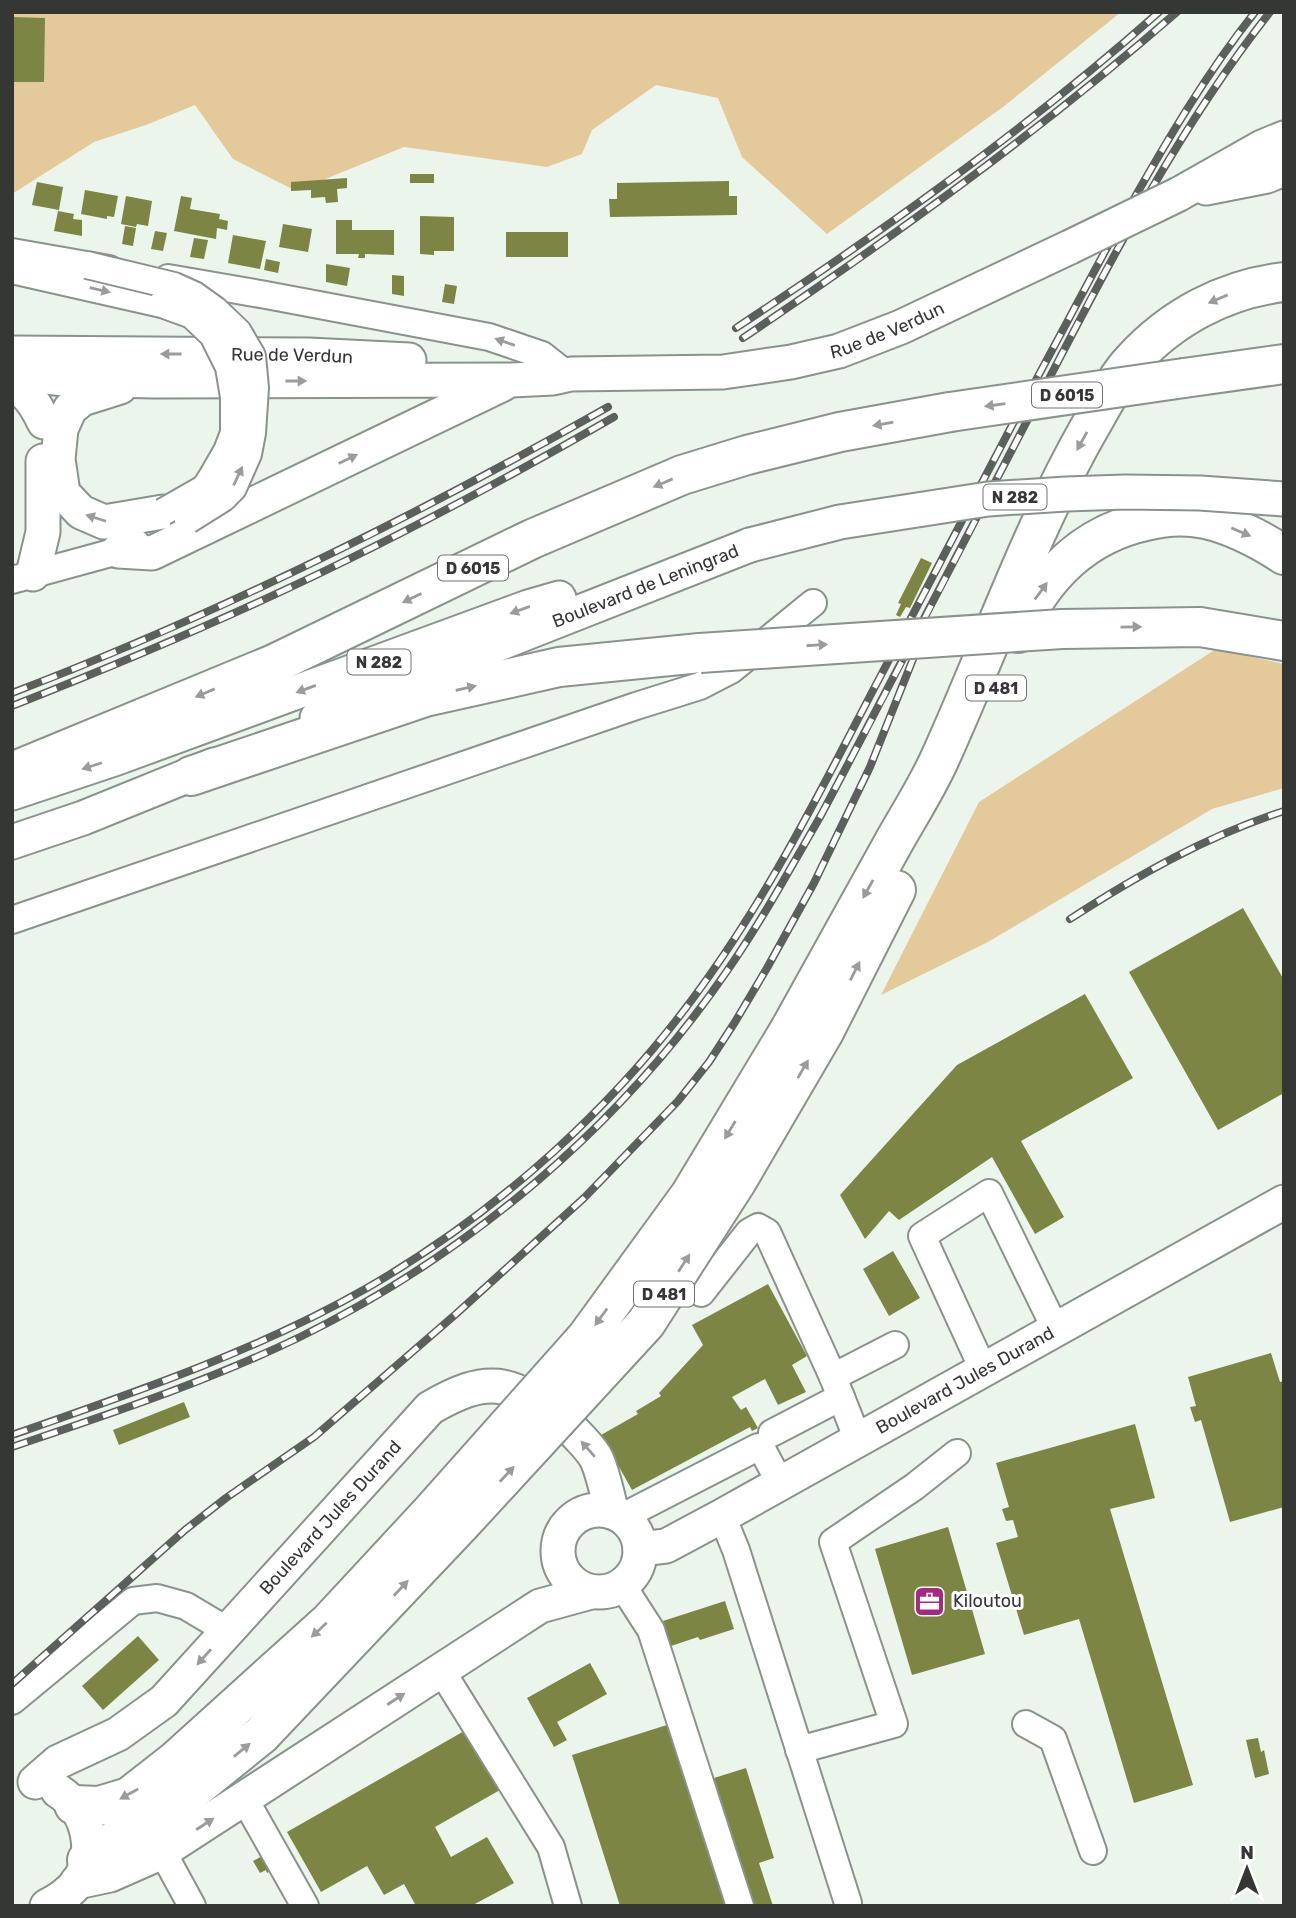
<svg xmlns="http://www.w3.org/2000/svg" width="1296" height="1918" font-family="Rubik,sans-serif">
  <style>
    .green { fill: #e4ca9b }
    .building { fill: #7c8544 }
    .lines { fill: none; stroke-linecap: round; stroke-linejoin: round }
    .minor-casing { stroke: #8a938b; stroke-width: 30 }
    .major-casing { stroke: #8a938b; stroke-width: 37 }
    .highway-casing { stroke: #8a938b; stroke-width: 42 }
    .minor { stroke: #fff; stroke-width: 26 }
    .major { stroke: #fff; stroke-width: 33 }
    .highway { stroke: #fff; stroke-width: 38 }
    .rail-casing { stroke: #5c605c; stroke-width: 8 }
    .rail { stroke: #fff; stroke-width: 5; stroke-dasharray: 16; stroke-linecap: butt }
    .minor-bridge-casing { stroke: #8a938b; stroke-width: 30; stroke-linecap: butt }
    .major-bridge-casing { stroke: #8a938b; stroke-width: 37; stroke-linecap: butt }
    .highway-bridge-casing { stroke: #8a938b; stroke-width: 42; stroke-linecap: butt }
    .minor-bridge { stroke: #fff; stroke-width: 26 }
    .major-bridge { stroke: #fff; stroke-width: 33 }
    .highway-bridge { stroke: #fff; stroke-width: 38 }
    .oneway { fill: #9a9b9a }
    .labels { text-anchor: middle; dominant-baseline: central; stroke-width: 6; stroke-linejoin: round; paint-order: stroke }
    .shield { fill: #fff; stroke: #717371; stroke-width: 2 }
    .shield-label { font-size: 16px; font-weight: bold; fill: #343734 }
    .street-label { font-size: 18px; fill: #343734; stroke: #fff }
    .poi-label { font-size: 18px; fill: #343734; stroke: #fff; text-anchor: start }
  </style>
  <rect width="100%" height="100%" fill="#ebf5ec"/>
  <g class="green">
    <polygon points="12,12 1121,12 1003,107 827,234 742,157 718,98 656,85 592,130 582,154 547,167 404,147 296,191 233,159 195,105 146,125 94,142 12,194"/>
    <polygon points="1216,649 1284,664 1284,788 1212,809 988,942 881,995 979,802"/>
  </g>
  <g class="building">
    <polygon points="12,17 45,18 44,82 12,82"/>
    <rect x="410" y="174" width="24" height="9"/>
    <polygon points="347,178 347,188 337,189 338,202 326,203 325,197 311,198 311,190 291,191 291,182"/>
    <polygon points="729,181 729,196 737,196 737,215 610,217 609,199 617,199 617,183"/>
    <polygon points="37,182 63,187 59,210 32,205"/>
    <polygon points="85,190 118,196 114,217 107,216 107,219 81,214"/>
    <polygon points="126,196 152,201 148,226 137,224 136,227 121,224"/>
    <polygon points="181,196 192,198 190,209 220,214 219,219 228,221 227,230 217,228 216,239 174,231"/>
    <polygon points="58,211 74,214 73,219 82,220 82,236 54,231"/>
    <polygon points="420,216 454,217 454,251 434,251 434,255 420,254"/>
    <polygon points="336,220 352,220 352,230 394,230 394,255 365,254 365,258 358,258 359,254 336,254"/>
    <polygon points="283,224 312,229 308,252 279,247"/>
    <polygon points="125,226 136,228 133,246 122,244"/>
    <polygon points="155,231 167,233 163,251 151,249"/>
    <rect x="506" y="232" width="62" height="25"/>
    <polygon points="233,235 266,241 260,269 228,263"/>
    <polygon points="194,238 208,240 204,259 190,257"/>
    <polygon points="266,259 280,262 278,273 264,270"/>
    <polygon points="326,264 350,268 347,286 326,282"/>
    <polygon points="392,275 404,276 404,296 392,294"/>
    <polygon points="445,284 457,286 454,304 442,302"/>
    <polygon points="921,558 932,563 910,608 906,607 900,617 896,615 901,604 898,603"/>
    <polygon points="1243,908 1284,980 1284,1093 1218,1130 1129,972"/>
    <polygon points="1085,994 1133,1078 1021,1141 1064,1217 1035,1234 992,1157 899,1220 889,1211 865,1239 840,1195 957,1065"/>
    <polygon points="893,1251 920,1298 889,1316 863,1269"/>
    <polygon points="768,1284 807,1356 792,1365 806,1392 778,1405 765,1379 732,1397 741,1410 746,1407 758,1428 752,1431 750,1427 632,1490 601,1435 638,1414 636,1411 661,1396 659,1393 703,1345 692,1325"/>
    <polygon points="1271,1353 1280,1382 1284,1381 1284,1507 1230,1522 1201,1420 1195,1422 1190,1407 1196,1406 1188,1377"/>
    <polygon points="184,1402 190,1417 119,1445 113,1430"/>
    <polygon points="1135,1424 1155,1498 1110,1509 1193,1785 1134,1803 1079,1619 1024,1635 996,1543 1018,1537 1013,1520 1006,1521 1002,1509 1009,1507 996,1463"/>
    <polygon points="948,1527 985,1654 912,1675 875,1549"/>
    <polygon points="725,1601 734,1629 700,1640 698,1637 671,1646 663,1621"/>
    <polygon points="138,1636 159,1660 103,1710 82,1686"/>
    <polygon points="590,1663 607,1694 557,1722 567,1740 554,1747 527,1698"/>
    <polygon points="670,1724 728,1906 620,1906 572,1755"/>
    <polygon points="466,1730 500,1790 435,1827 451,1857 487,1837 514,1883 471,1906 416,1906 404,1884 384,1895 367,1866 321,1892 287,1832"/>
    <polygon points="1258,1738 1261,1752 1264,1750 1269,1774 1255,1778 1246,1740"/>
    <polygon points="746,1768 774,1858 759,1863 773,1906 755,1906 714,1778"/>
    <polygon points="264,1855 272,1870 267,1873 266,1870 260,1873 253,1861"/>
  </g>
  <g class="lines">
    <defs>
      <g id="minor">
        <polyline points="12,252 109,269"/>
        <polyline points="12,270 162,304"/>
        <polyline points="168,278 266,295 489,337 542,355 565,373"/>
        <polyline points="12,580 118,551 136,543"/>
        <polyline points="12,920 636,706 700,686 731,670 813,603"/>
        <polyline points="701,1293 749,1232 758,1227 767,1232 833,1377 858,1440"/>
        <polyline points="983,1369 922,1236 989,1193 1056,1330"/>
        <polyline points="833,1377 895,1345"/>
        <polyline points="772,1433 841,1397"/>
        <polyline points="722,1516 736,1550 848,1903"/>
        <polyline points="622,1517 758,1447 762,1449 780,1483"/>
        <polyline points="622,1585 651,1630 740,1906"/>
        <polyline points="441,1670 551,1847 568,1906"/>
        <polyline points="12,1701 133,1601 157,1598 186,1606 228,1631"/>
        <polyline points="1026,1724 1053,1739 1093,1851"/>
        <polyline points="799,1750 894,1724 833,1542 914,1487 957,1453"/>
        <polyline points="244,1798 305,1906"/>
        <polyline points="160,1853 168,1862 192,1906"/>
      </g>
      <g id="major">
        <polyline points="1206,188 1267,176 1284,169"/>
        <polyline points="1179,194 1262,147 1284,138"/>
        <path id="s1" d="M 12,353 L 309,355 L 409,360"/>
        <path id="s2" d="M 12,373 L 64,379 L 154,381 L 512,380 L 553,378 L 571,374 L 723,372 L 791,362 L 839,351 L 901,327 L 1070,247"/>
        <path d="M 12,385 C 28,391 37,407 44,422"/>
        <polyline points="120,387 82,399 70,409 61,429 58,459 63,493 81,512 104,522 163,512"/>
        <polyline points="118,551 152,553 503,384"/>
        <polyline points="33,574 43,532 43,461"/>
        <path id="s3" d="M 317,718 L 361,698 L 750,545"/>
        <polyline points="12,793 117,758 528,607 559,598"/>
        <polyline points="12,842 83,818 214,765"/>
        <circle cx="599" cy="1551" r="41"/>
        <path id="s4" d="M 640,1549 L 666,1546 L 722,1516 L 1284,1202"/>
        <path id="s5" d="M 35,1782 L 58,1762 L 118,1734 L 164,1701 L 430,1408 C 487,1375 510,1379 561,1420 C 571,1428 592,1449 597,1460 C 604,1476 607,1495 612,1512"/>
        <polyline points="77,1882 110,1875 160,1853 540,1606 591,1592"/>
        <path d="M 47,1906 C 59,1900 69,1893 77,1883 C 99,1854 88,1809 58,1791"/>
      </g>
      <g id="highway">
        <polyline points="1184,378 1284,364"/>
        <polyline points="1062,629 1200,627 1284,641"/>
        <path d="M 1018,633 C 1042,576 1085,534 1146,521 C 1165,516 1186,515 1205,519 C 1232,525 1261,540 1284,555"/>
        <polyline points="12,772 274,664 532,539 682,475 747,455 840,432 950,412"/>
        <polyline points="191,776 425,697 559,667 700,653"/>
        <path d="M 790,1029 C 823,969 857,909 890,849 C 907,818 927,788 941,756 C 990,648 1029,535 1087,432 C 1100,410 1115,379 1132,361 C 1172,317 1225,289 1284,282"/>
        <polyline points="824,1032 896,890"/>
        <polyline points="74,1805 99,1806 129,1797 175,1761 330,1621 433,1510"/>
        <polyline points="87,1860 112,1842 168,1810 261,1735 461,1524"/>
      </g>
    </defs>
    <use href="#minor" class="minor-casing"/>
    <use href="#major" class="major-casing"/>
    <use href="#highway" class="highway-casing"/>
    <use href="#minor" class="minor"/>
    <use href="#major" class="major"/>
    <use href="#highway" class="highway"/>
    <defs>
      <g id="rail">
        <path d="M 736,328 C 883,231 1027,129 1159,12"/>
        <path d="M 743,338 C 893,237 1040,131 1177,12"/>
        <path d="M 12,693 C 219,614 416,516 608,407"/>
        <path d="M 12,706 C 124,662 235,615 343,562 C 435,517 525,468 614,417"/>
        <path d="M 1070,919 C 1138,875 1207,836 1284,811"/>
        <path d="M 12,1435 C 133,1393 255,1352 367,1288 C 500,1211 618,1105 707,979 C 770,891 819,794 869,698 C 923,596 976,494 1029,393 C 1062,332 1094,271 1127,211 C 1166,142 1206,74 1255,12"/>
        <path d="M 12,1447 C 109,1414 207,1382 300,1337 C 470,1253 619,1128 727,971 C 761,922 790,869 820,817 C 894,678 966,538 1039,398 C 1108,265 1177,130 1270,12"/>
        <polyline points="12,1684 185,1530 226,1498 314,1437 456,1314 584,1198 678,1101 709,1062 735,1022 767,968 814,883 870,767 917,649"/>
      </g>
    </defs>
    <use href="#rail" class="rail-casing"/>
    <use href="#rail" class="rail"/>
    <defs>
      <g id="minor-bridge">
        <polyline points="87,265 174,286 194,295 215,310 238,332 252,356 255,388 252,433 248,454 233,488 223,498 188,520"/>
        <polyline points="162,304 192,315 213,335 229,367 234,397 234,433 227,451 212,477 205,488 163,512"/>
      </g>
      <g id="major-bridge">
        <polyline points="1070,247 1179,194"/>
        <polyline points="750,545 840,522 988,499 1066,494 1125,492 1200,493 1284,499"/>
      </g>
      <g id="highway-bridge">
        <polyline points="950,412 1184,378"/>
        <polyline points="700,653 1062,629"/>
        <polyline points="433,1510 586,1338 690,1195 790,1029"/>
        <polyline points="461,1524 646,1323 737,1181 824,1032"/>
      </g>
    </defs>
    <use href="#minor-bridge" class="minor-bridge-casing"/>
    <use href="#major-bridge" class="major-bridge-casing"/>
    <use href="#highway-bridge" class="highway-bridge-casing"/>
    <use href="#minor-bridge" class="minor-bridge"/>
    <use href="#major-bridge" class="major-bridge"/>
    <use href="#highway-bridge" class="highway-bridge"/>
  </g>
  <defs><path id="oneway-solid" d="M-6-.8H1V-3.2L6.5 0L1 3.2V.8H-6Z" transform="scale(1.75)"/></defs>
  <g class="oneway">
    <use href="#oneway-solid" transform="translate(100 290) rotate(13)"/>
    <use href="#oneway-solid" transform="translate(1218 299) rotate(157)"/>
    <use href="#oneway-solid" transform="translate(505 342) rotate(-161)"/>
    <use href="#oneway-solid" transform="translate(171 354) rotate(-180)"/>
    <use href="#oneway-solid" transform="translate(296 381)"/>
    <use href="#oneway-solid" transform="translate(995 405) rotate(172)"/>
    <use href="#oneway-solid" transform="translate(883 424) rotate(170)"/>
    <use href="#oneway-solid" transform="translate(1082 441) rotate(119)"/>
    <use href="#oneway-solid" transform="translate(348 459) rotate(-26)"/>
    <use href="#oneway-solid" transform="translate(238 476) rotate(-65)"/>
    <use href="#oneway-solid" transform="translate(663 483) rotate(157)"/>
    <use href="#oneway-solid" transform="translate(96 518) rotate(-162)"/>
    <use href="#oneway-solid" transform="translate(1241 532) rotate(23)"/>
    <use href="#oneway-solid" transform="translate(1041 591) rotate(-54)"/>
    <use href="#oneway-solid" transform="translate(412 598) rotate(154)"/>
    <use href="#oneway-solid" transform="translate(520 610) rotate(160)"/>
    <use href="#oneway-solid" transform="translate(1131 627) rotate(-1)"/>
    <use href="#oneway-solid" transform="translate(817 645) rotate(-4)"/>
    <use href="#oneway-solid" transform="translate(466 688) rotate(-13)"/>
    <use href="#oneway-solid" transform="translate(306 689) rotate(160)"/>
    <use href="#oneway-solid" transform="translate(205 693) rotate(157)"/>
    <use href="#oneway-solid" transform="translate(92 766) rotate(162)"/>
    <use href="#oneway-solid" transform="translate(868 889) rotate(119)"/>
    <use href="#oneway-solid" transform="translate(855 971) rotate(-63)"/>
    <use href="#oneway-solid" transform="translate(803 1069) rotate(-60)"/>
    <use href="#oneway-solid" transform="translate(730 1130) rotate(121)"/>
    <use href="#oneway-solid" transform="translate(684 1263) rotate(-57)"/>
    <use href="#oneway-solid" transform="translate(601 1317) rotate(126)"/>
    <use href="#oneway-solid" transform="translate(588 1449) rotate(-131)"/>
    <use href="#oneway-solid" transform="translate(507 1474) rotate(-47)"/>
    <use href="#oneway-solid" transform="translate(401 1588) rotate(-47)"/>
    <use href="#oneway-solid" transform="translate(319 1630) rotate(137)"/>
    <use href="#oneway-solid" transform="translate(204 1657) rotate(132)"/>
    <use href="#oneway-solid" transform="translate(396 1699) rotate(-33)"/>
    <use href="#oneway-solid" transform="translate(242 1750) rotate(-39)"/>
    <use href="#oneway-solid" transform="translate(129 1794) rotate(151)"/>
    <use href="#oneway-solid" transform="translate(205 1824) rotate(-33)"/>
  </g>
  <defs>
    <symbol id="office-square" viewBox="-11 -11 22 22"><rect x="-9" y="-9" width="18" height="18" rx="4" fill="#a42a7f" stroke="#fff"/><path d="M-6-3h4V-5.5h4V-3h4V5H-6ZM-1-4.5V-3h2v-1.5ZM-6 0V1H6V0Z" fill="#fff"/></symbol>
  </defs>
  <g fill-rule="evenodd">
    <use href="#office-square" x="912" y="1584" width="35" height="35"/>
  </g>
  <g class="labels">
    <g class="shield">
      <rect x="1032" y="382.5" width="70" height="25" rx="5"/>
      <rect x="983.5" y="484.5" width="63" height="25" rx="5"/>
      <rect x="438" y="555.5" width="70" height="25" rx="5"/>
      <rect x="347.5" y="649.5" width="63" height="25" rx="5"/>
      <rect x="966" y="675.5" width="60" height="25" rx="5"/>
      <rect x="634" y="1281.5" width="60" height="25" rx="5"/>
    </g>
    <g class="shield-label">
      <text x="1067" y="395">D 6015</text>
      <text x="1015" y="497">N 282</text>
      <text x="473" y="568">D 6015</text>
      <text x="379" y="662">N 282</text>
      <text x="996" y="688">D 481</text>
      <text x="664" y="1294">D 481</text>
    </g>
    <g class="street-label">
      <text stroke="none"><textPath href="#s2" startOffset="882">Rue de Verdun</textPath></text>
      <text stroke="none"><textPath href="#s1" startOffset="280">Rue de Verdun</textPath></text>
      <text stroke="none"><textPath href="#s3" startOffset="354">Boulevard de Leningrad</textPath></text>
      <text stroke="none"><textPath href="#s4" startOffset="368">Boulevard Jules Durand</textPath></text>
      <text stroke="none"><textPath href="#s5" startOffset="401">Boulevard Jules Durand</textPath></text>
    </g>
    <g class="poi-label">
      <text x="953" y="1601">Kiloutou</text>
    </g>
  </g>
  <rect width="1296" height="1918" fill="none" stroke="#343734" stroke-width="28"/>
  <g transform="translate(1247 1869)" stroke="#ffffff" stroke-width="5" paint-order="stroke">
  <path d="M0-5L12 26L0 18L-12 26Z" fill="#343734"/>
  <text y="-10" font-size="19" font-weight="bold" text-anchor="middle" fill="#343734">N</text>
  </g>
</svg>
